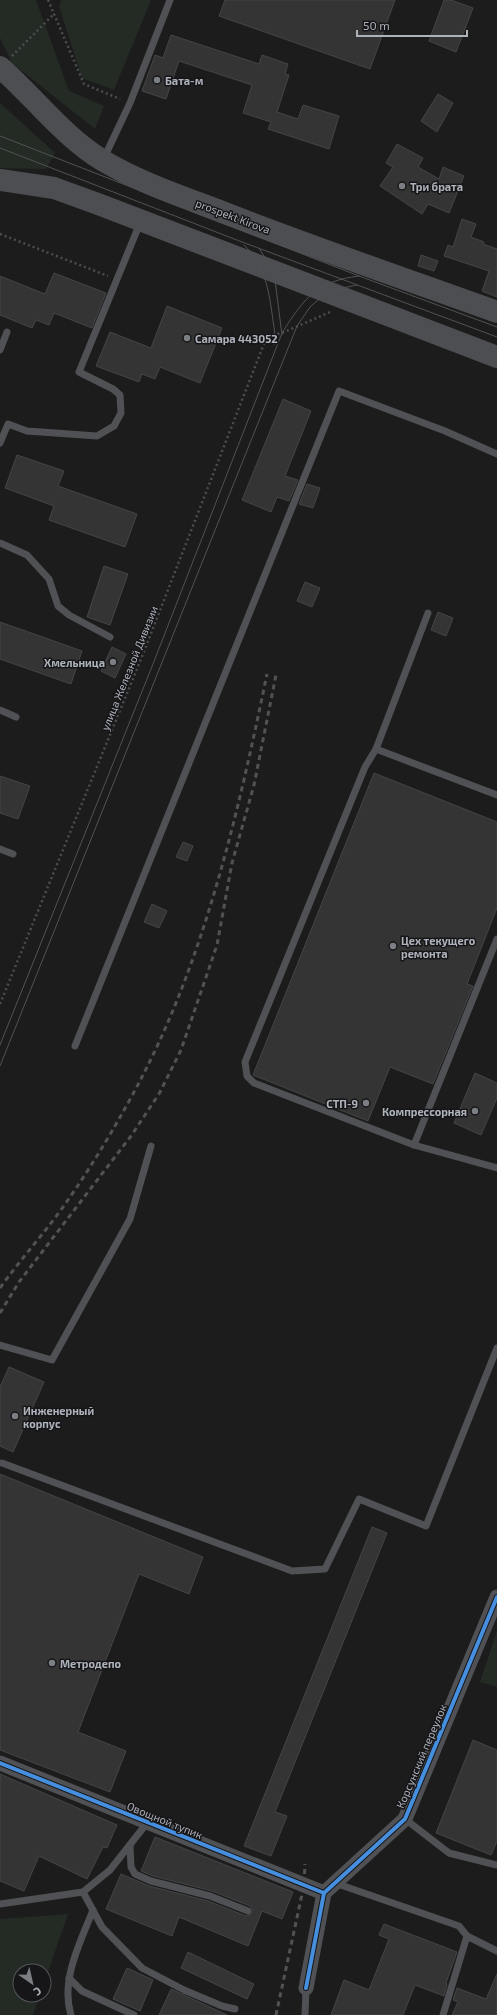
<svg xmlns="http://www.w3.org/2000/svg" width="497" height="2015" font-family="'Exo 2',sans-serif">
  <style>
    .green { fill: #242b25 }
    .building { fill: #343434; stroke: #444548 }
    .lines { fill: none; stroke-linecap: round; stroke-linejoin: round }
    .path { stroke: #4c4d50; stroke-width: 2.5; stroke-dasharray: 2 3; stroke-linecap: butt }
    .lane { stroke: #505155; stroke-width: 7 }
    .street { stroke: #505155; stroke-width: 15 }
    .primary { stroke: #4d4e51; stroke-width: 22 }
    .tram { stroke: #505254; stroke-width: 1 }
    .rail { stroke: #505254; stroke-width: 3; stroke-dasharray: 5 4; stroke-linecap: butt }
    .cycleway-casing { stroke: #161618; stroke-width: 6 }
    .cycleway { stroke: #468fdf; stroke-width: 4 }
    .poi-dot { fill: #7b7e83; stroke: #161618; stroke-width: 1.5 }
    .labels { text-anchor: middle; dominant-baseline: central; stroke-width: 3; stroke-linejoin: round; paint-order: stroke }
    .poi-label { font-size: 11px; font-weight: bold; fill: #aeb2bb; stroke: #161618; text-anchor: start }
    .street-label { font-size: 11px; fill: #aeb2bb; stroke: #161618 }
  </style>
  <rect width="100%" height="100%" fill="#1c1c1c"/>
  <g class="green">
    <polygon points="0,0 36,0 69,91 104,106 95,129 12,63 0,38"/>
    <polygon points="62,0 151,0 114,90 82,78 59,6"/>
    <polygon points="0,103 55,153 46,169 0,168"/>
    <polygon points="497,1631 497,1687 480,1682"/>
    <polygon points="68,1914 44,1983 44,1971 20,1971 20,1995 40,1995 33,2015 0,2015 0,1919"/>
  </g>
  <g class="building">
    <polygon points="225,0 395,0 370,69 219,16"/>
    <polygon points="444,0 451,0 473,8 456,52 429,41"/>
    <polygon points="171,35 259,64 262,55 288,64 285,74 289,75 277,112 298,119 303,105 339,116 329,149 268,129 271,122 243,113 252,85 179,61 166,99 142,91 155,55 163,58"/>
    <polygon points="438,94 453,103 437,132 421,121"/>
    <polygon points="397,144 423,158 418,167 439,179 443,167 464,176 449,213 428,204 422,214 380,186 393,167 386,163"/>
    <polygon points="462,219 476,224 471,237 484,242 483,244 497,249 497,297 482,291 489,271 444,256 448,245 453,247"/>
    <polygon points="421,255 438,261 434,271 418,266"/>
    <polygon points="54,273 106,293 92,328 54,313 49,325 36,320 32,328 0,315 0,276 45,294"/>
    <polygon points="167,306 222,328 200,383 160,367 155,379 142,374 139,382 96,366 110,332 151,348"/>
    <polygon points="283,399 311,411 285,476 298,480 289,501 277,497 271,512 242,500"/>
    <polygon points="17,455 64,471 58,486 137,514 125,547 49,520 54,506 5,488"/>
    <polygon points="307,484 320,488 313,508 299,504"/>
    <polygon points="104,566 128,574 110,625 87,617"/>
    <polygon points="305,582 320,588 312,607 297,601"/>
    <polygon points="438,612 453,618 446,636 431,630"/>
    <polygon points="0,622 82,651 71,684 0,659"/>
    <polygon points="112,647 126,654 115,678 101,671"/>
    <polygon points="374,773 497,822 497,908 467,984 473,986 433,1084 390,1067 368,1121 253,1075"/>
    <polygon points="0,776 30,786 18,819 0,813"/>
    <polygon points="183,842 193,846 187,861 176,857"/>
    <polygon points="152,904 167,911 159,928 144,922"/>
    <polygon points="475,1073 497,1083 497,1098 481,1135 454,1123"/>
    <polygon points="9,1367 44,1382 13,1452 0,1446 0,1387"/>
    <polygon points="0,1474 203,1557 189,1594 139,1574 78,1732 126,1751 110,1792 0,1750"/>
    <polygon points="372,1527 387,1533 275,1812 287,1816 271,1856 244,1846"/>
    <polygon points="473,1740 497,1750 497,1841 491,1855 436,1833"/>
    <polygon points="0,1774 117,1825 107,1848 103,1847 87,1879 39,1856 24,1891 0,1881"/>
    <polygon points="155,1837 293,1892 282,1919 262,1911 248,1946 179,1917 172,1936 106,1909 121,1874 149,1886 208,1901 246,1916 252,1913 253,1910 250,1906 212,1891 153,1876 141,1871"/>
    <polygon points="384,1924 457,1952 446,1983 447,1984 444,1996 415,1985 403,2015 331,2015 344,1980 369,1990 389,1939 379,1935"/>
    <polygon points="188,1952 254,1984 247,1999 181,1968"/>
    <polygon points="127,1968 153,1980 140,2011 113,1999"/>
    <polygon points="497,1974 497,2015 452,2015 458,2002 453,2000 457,1988 486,1999"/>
    <polygon points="171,1989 182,1994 227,2015 159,2015"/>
  </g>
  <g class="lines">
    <g class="path">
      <polyline points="48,0 84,84 120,99"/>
      <polyline points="12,56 54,14"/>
      <polyline points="0,234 108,276"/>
      <polyline points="0,1004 141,659 267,336 282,333 330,312"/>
    </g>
    <g class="lane">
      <polyline points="104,158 130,103 170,0"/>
      <polyline points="0,350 7,332"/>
      <polyline points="0,443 8,424 27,431 97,436 114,426 121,413 120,395 113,389 79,372 140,223"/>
      <polyline points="0,543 27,555 49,579 58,606 69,615 110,637"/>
      <polyline points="428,613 376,749 365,767 245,1062 247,1076 254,1083 414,1145 497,1168"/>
      <polyline points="0,710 16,717"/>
      <polyline points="376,749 497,795"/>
      <polyline points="0,849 13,854"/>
      <polyline points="75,1046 339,391 445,431 497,454"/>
      <polyline points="414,1145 497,939"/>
      <polyline points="0,1345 52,1360 130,1219 151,1146"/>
      <polyline points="2,1463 292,1571 325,1569 359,1499 426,1526 497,1348"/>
      <polyline points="405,1819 449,1853 497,1865"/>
      <polyline points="130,1846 131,1867 135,1874 151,1881 210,1896 248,1911"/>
      <polyline points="335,1883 459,1926 467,1936 497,1951"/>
      <polyline points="83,1892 102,1927 142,1968 184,1990 222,2006 235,2009"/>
      <polyline points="0,1904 83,1892 110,1870 147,1823"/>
      <polyline points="69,1978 82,1991 134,2015"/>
      <path d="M 71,2015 C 60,1980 81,1941 93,1910"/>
      <polyline points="305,2015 306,1988"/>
      <polyline points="443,2015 467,1936"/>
    </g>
    <g class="street">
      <polyline points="0,1763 324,1893"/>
      <polyline points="306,1988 324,1893 405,1819 497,1597"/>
    </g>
    <g class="primary">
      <path d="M 0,67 C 34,97 63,136 102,160 C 142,184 187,198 230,215 C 318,249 408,280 497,312"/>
      <polyline points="0,180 54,188 98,204 497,357"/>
    </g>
    <g class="tram">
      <polyline points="0,136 359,276 497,327"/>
      <polyline points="0,148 242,242 497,337"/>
      <path d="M 244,245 C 269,267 270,303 275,334 L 274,345"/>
      <polyline points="259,248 274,272 282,335"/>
      <path d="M 0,1045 L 153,664 L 282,333 C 304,298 317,281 359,276"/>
      <polyline points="0,1066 297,326 310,307 328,291 357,285"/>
    </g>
    <g class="rail">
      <path d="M 0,1288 C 20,1260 43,1235 63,1207 C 91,1168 122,1116 144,1073 C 207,950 239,809 267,674"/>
      <polyline points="0,1313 19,1282 131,1136 159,1094 181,1050 217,945 232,863 254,785 276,675"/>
      <polyline points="276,2015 304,1885 305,1864"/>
    </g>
    <defs>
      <g id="cycleway">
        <polyline points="0,1763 324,1893"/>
        <polyline points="306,1988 324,1893 405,1819 497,1597"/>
      </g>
    </defs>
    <use href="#cycleway" class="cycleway-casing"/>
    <use href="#cycleway" class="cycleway"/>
  </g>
  <g class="poi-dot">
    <circle cx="157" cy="80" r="4"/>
    <circle cx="402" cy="186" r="4"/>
    <circle cx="187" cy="338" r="4"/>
    <circle cx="113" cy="662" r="4"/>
    <circle cx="393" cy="946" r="4"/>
    <circle cx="366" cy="1103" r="4"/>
    <circle cx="475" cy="1111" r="4"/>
    <circle cx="15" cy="1416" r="4"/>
    <circle cx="52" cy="1663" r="4"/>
  </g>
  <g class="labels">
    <g class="poi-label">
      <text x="165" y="80">Бата-м</text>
      <text x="410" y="186">Три брата</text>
      <text x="195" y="338">Самара 443052</text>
      <text x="105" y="662" text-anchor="end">Хмельница</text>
      <text x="401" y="940">Цех текущего<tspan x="401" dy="13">ремонта</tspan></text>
      <text x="358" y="1103" text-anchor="end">СТП-9</text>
      <text x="467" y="1111" text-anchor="end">Компрессорная</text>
      <text x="23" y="1410">Инженерный<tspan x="23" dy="13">корпус</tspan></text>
      <text x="60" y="1663">Метродепо</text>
    </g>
    <g class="street-label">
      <text transform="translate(233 216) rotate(21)">prospekt Kirova</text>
      <text transform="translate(129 668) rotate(-68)">улица Железной Дивизии</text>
      <text transform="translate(421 1756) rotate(-67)">Корсунский переулок</text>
      <text transform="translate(165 1820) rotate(22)">Овощной тупик</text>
    </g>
  </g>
  <g transform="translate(32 1983) rotate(146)"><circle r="19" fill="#161618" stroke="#535459"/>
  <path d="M0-3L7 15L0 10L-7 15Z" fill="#7b7e83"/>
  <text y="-6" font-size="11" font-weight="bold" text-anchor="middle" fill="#aeb2bb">С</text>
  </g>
  <path d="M357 30v6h110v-6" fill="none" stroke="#aeb2bb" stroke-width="2"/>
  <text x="363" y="30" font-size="12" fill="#aeb2bb" stroke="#161618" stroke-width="3" paint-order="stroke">50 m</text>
</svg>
